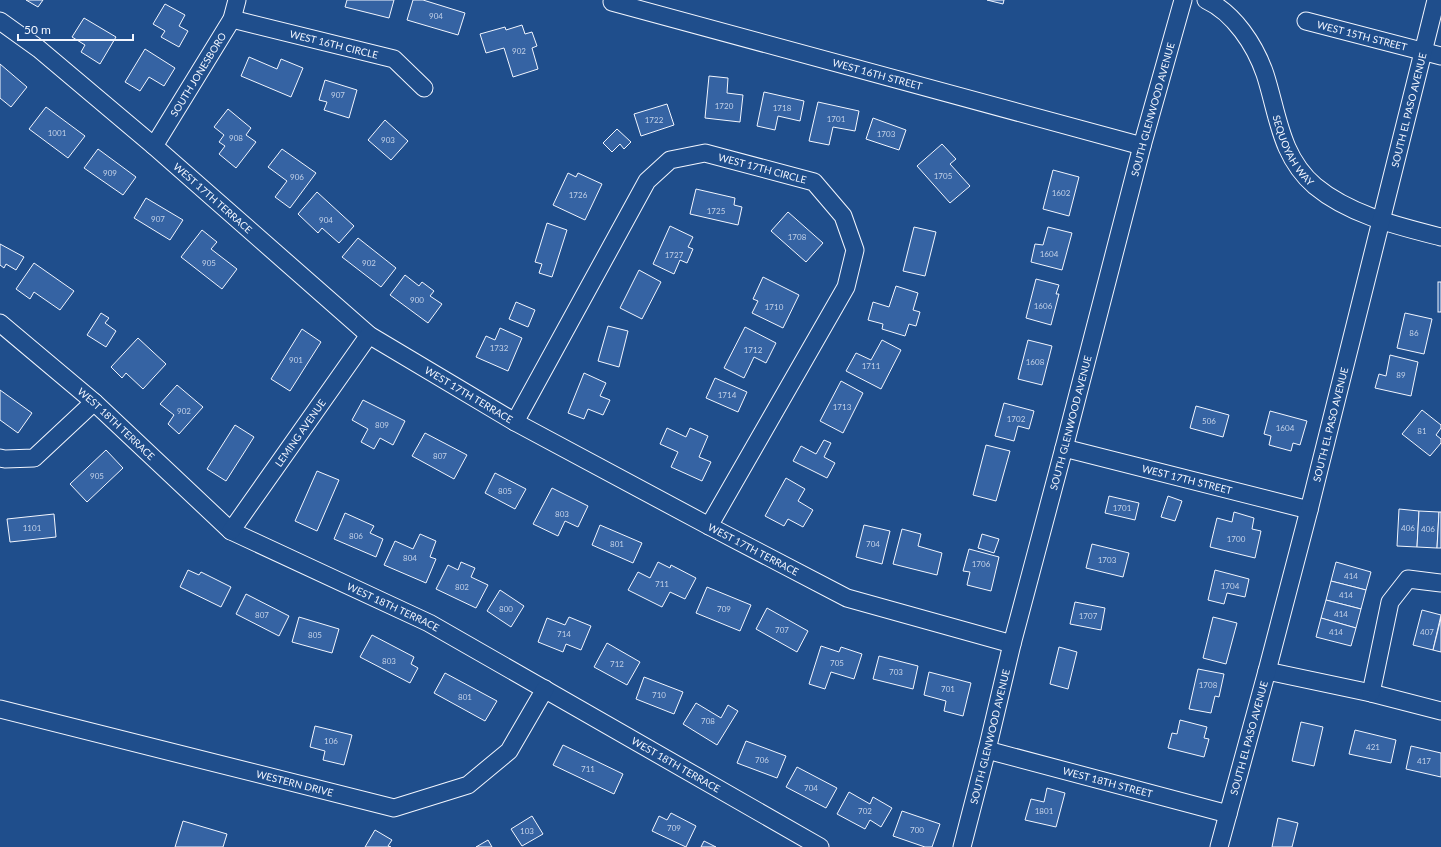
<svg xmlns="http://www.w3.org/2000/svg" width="1441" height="847" font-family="Lato,sans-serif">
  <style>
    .building { fill: #3563a3; stroke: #f2f6ff }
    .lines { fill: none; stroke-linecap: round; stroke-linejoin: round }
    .minor-casing { stroke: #f2f6ff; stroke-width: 19 }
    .minor { stroke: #1f4e8c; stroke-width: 17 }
    .labels { text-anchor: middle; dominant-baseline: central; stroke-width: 3; stroke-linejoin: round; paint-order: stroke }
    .number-label { font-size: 8px; fill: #c3d1e8 }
    .street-label { font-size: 10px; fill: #f2f6ff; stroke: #1f4e8c }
  </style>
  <rect width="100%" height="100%" fill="#1f4e8c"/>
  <g class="building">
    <polygon points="26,0 43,0 38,7"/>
    <polygon points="347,0 394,0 389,18 345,7"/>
    <polygon points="413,0 423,0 465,13 458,35 407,20"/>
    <polygon points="987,0 1004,0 1003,4"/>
    <polygon points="165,4 185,15 179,26 188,31 179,47 161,37 165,31 153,24"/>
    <polygon points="84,18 116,37 100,64 81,52 85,45 72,37"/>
    <polygon points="522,25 525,34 532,32 537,46 532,48 538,69 513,77 504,48 486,53 480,34 505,27 506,30"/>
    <polygon points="145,49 175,68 164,86 149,77 140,91 125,82"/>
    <polygon points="249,57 277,69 281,59 303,68 291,97 241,76"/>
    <polygon points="0,64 27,87 11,107 0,98"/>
    <polygon points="709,76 728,78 727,93 743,95 740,122 705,118"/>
    <polygon points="325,80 357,90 349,118 324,110 327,102 319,100"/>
    <polygon points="764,92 804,101 800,121 778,116 775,130 757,126"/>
    <polygon points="818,102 859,111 855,131 833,127 829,145 809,141"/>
    <polygon points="667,104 674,125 641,136 634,114"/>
    <polygon points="46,107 85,136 68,158 29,129"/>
    <polygon points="228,109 251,128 246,135 256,142 236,168 219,154 225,146 219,142 224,135 214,127"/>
    <polygon points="873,118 906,130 899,150 866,139"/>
    <polygon points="385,120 408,141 391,160 368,140"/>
    <polygon points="617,129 631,142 624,149 620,144 612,152 603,143"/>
    <polygon points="942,144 956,159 950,164 970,186 950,203 917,166"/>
    <polygon points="98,149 136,177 123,195 84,168"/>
    <polygon points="282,149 316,173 290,208 275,197 287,181 268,167"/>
    <polygon points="1053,170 1079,177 1069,216 1043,209"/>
    <polygon points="568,173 576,177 578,173 602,184 585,220 553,205"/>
    <polygon points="696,189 735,198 734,205 742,207 738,225 690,214"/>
    <polygon points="317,192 354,226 339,243 322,228 318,233 298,214"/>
    <polygon points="146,198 183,220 170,240 134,218"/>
    <polygon points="788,212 823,243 806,262 771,231"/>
    <polygon points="547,223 567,230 552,277 539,273 542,264 535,262"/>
    <polygon points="670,226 693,237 688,247 693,249 687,263 680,260 674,274 653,264"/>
    <polygon points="914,227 936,232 925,276 903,271"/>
    <polygon points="1048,227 1072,233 1062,270 1031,262 1035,244 1043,245"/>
    <polygon points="202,230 217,242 211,249 237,269 222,289 181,257"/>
    <polygon points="358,238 396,268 381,287 342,257"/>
    <polygon points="0,244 24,257 16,270 6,264 4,268 0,265"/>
    <polygon points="34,263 74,291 60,310 34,292 30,299 16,289"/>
    <polygon points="639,270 661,282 642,319 620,308"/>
    <polygon points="405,275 419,286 422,282 434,291 430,296 442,304 428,323 390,295"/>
    <polygon points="763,277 799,295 783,328 752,313 758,301 753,299"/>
    <polygon points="1036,279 1059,285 1056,294 1059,294 1051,325 1026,318"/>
    <rect x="1438" y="282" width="3" height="30"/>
    <polygon points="896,286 918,293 913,310 920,312 916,326 909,324 905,336 882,329 883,324 868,320 873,302 889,307"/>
    <polygon points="516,302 535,310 528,327 509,319"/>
    <polygon points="101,313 109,318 105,323 116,331 106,347 87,335"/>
    <polygon points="1405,313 1432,319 1424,354 1397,348"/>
    <polygon points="608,326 628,331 619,367 598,361"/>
    <polygon points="745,327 776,343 766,363 754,357 744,378 724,368"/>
    <polygon points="500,328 522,338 508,371 476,357 486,336 495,340"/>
    <polygon points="302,329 321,342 290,391 271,379"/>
    <polygon points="138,338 166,364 143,389 126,373 122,378 111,367"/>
    <polygon points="882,340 901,350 881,389 846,371 856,353 871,360"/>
    <polygon points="1028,340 1052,346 1042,385 1018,379"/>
    <polygon points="1390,355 1418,362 1411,396 1375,388 1379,374 1386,376"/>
    <polygon points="584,373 606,383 600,396 610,400 603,415 588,409 584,419 568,413"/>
    <polygon points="715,378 747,392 738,412 706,398"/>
    <polygon points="841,381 863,393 843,433 820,421"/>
    <polygon points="177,385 203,407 179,434 168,424 174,415 160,404"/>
    <polygon points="0,390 32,413 18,433 0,420"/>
    <polygon points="363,400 405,421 393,445 380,438 374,449 361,442 368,429 352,420"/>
    <polygon points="1004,403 1034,411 1029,429 1018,426 1014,441 995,436"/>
    <polygon points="1196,406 1229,415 1223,437 1190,428"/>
    <polygon points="1422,410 1441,425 1441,428 1436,435 1441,439 1441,443 1430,456 1402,434"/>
    <polygon points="1270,411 1307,421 1300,445 1293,443 1291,451 1269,445 1271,436 1264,434"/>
    <polygon points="235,425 254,437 226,481 207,469"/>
    <polygon points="667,428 686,437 690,428 708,436 699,457 711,462 702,481 671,467 678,452 660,444"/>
    <polygon points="425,433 467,455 454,479 412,456"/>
    <polygon points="824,440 831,443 824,457 835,463 827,478 793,461 801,446 816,454"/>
    <polygon points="986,445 1010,451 996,501 973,495"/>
    <polygon points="106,450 123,468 87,502 70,484"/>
    <polygon points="317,471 339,480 317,531 295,521"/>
    <polygon points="495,473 526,489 515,509 485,493"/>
    <polygon points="786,478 805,489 798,501 813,510 803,527 788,519 784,526 765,516"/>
    <polygon points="552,488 588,506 578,527 565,521 558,536 533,524"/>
    <polygon points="1109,496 1139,503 1135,520 1105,513"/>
    <polygon points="1168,496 1182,501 1175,521 1161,517"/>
    <polygon points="1399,509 1419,511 1417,547 1397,546"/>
    <polygon points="1419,511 1439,512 1437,548 1417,547"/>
    <polygon points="1234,512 1254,518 1252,529 1261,531 1255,558 1210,547 1217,518 1232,522"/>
    <polygon points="1439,512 1441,512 1441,548 1437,548"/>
    <polygon points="345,513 374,526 370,533 383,539 376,557 334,539"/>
    <polygon points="54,514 56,537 10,542 7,519"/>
    <polygon points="600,525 642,543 633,563 592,545"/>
    <polygon points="864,525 890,531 882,564 856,557"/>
    <polygon points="902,529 921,534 918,546 942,553 937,575 893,564"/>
    <polygon points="420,534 436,541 430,557 436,559 426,583 384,565 395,541 413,549"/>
    <polygon points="982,534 999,539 994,553 978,548"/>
    <polygon points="1092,544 1129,553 1123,577 1086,568"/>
    <polygon points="969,549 999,557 991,591 967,585 970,572 963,571"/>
    <polygon points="461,562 475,568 471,577 488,585 476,608 436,589 448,565 458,570"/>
    <polygon points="658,562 670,568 671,565 696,578 685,599 670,592 662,607 628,590 638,572 650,578"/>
    <polygon points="1336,562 1371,572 1366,590 1331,581"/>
    <polygon points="188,570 199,575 201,572 231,587 221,607 180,587"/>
    <polygon points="1215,570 1249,579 1245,597 1227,593 1224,604 1208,600"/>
    <polygon points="1331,581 1366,590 1361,609 1326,600"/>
    <polygon points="707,587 751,605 740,631 696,613"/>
    <polygon points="500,590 524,606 511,627 487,611"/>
    <polygon points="246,594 289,616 279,636 236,614"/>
    <polygon points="1326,600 1361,609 1356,628 1321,618"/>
    <polygon points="1075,602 1105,608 1101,630 1070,624"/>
    <polygon points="767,608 808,631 797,652 756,629"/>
    <polygon points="1422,610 1441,615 1433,650 1413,645"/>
    <polygon points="299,617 339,629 332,653 292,642"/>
    <polygon points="569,617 591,626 581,650 566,644 563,652 538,642 547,618 565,625"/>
    <polygon points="1213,617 1237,623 1226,664 1203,658"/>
    <polygon points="1321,618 1356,628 1351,646 1316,637"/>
    <polygon points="1441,618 1441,652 1433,650"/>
    <polygon points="372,635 414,657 411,664 418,668 410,683 360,657"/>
    <polygon points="607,643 640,662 627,685 594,667"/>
    <polygon points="821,646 839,652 841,647 862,654 854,679 831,672 825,689 809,684"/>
    <polygon points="1059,647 1077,652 1068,689 1050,684"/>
    <polygon points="879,656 918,666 913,689 873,679"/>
    <polygon points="1198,669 1224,674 1219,697 1215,696 1211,713 1189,709"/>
    <polygon points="929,672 971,683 963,716 944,711 946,701 924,695"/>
    <polygon points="445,673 497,701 485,721 434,693"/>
    <polygon points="644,677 683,692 674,714 636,699"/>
    <polygon points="696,703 721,718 728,705 738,711 717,745 683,724"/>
    <polygon points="1180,720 1207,727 1204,738 1209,739 1204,757 1168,748 1172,733 1177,734"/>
    <polygon points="1301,722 1323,727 1314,766 1292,761"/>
    <polygon points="315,726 352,735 344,765 323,760 325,751 310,747"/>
    <polygon points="1355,730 1396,740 1391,763 1349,754"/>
    <polygon points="746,741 786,756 777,778 737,763"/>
    <polygon points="563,745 623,774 614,794 553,765"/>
    <polygon points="1411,746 1441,753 1441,777 1406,769"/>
    <polygon points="797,767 837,788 826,808 786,787"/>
    <polygon points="1047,788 1065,793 1056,827 1025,820 1031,799 1044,802"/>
    <polygon points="849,792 870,804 873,797 892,808 881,827 870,820 865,829 837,814"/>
    <polygon points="902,811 940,824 932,847 925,847 893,836"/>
    <polygon points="671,813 696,826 686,847 652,831 659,816 667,820"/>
    <polygon points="532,816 543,834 522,846 511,829"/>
    <polygon points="1278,818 1298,823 1292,847 1272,847"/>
    <polygon points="183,821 227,834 223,847 175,847"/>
    <polygon points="375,830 392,840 388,846 391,847 365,847"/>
    <polygon points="488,840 492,847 476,847"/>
    <polygon points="704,841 716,847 701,847"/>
  </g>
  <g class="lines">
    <defs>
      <g id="minor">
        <path id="s1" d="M 1206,0 C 1234,13 1255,45 1265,74 C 1278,114 1280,156 1315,186 C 1350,215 1398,226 1441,237"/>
        <path id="s2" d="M 612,2 L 1142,146"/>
        <path id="s3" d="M 232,19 L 394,59 L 424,88"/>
        <path id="s4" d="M 0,21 L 39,49 L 154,146 L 369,335 L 515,422 L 709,526 L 847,598 L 1012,644"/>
        <path id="s5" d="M 1306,21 L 1441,56"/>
        <path id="s6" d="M 154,146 L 232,19 L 237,0"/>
        <path id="s7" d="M 0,323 L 94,402 L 231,531 L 429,623 L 820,847"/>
        <path id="s8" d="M 515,422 L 647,181 L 670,160 L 705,153 L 814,182 L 843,216 L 855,250 L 846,287 L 709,526"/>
        <path id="s9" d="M 1064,448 L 1309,510"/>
        <polyline points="0,458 5,459 34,458 94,402"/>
        <path id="s10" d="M 231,531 L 369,335"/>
        <polyline points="1267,671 1371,693 1441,711"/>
        <polyline points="1371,693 1390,602 1408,579 1441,583"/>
        <path id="s11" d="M 0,709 L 394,808 L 468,785 L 509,751 L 545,689"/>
        <path id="s12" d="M 987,750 L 1228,814"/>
        <path id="s13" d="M 962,847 L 987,750 L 1012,644 L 1064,448 L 1142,146 L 1183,0"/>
        <path id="s14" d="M 1219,847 L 1267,671 L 1309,510 L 1436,0"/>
      </g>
    </defs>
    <use href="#minor" class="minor-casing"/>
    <use href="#minor" class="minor"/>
  </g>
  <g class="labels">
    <g class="number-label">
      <text x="436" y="16">904</text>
      <text x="519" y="51">902</text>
      <text x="338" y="95">907</text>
      <text x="724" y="106">1720</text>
      <text x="782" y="108">1718</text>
      <text x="836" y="119">1701</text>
      <text x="654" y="120">1722</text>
      <text x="57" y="133">1001</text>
      <text x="886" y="134">1703</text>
      <text x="236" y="138">908</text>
      <text x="388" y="140">903</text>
      <text x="110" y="173">909</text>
      <text x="943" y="176">1705</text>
      <text x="297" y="177">906</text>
      <text x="1061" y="193">1602</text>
      <text x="578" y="195">1726</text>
      <text x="716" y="211">1725</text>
      <text x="158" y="219">907</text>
      <text x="326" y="220">904</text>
      <text x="797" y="237">1708</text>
      <text x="1049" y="254">1604</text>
      <text x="674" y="255">1727</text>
      <text x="209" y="263">905</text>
      <text x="369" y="263">902</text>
      <text x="417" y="300">900</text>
      <text x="1043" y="306">1606</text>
      <text x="774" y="307">1710</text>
      <text x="1414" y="333">86</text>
      <text x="499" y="348">1732</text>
      <text x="753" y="350">1712</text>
      <text x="296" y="360">901</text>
      <text x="1035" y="362">1608</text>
      <text x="871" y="366">1711</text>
      <text x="1401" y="375">89</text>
      <text x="727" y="395">1714</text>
      <text x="842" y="407">1713</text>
      <text x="184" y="411">902</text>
      <text x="1016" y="419">1702</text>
      <text x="1209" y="421">506</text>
      <text x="382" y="425">809</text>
      <text x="1285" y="428">1604</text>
      <text x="1422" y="431">81</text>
      <text x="440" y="456">807</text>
      <text x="97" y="476">905</text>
      <text x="505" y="491">805</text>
      <text x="1122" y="508">1701</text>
      <text x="562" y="514">803</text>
      <text x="32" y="528">1101</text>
      <text x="1408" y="528">406</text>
      <text x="1428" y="529">406</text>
      <text x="356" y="536">806</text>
      <text x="1236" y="539">1700</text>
      <text x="617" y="544">801</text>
      <text x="873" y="544">704</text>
      <text x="410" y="558">804</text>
      <text x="1107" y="560">1703</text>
      <text x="981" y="564">1706</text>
      <text x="1351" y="576">414</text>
      <text x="662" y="584">711</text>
      <text x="1230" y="586">1704</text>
      <text x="462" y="587">802</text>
      <text x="1346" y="595">414</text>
      <text x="506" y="609">800</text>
      <text x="724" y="609">709</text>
      <text x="1341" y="614">414</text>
      <text x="262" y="615">807</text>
      <text x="1088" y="616">1707</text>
      <text x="782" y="630">707</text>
      <text x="1336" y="632">414</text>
      <text x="1427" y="632">407</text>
      <text x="564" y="634">714</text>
      <text x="315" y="635">805</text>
      <text x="389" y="661">803</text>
      <text x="837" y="663">705</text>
      <text x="617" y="664">712</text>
      <text x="896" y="672">703</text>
      <text x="1208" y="685">1708</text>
      <text x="948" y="689">701</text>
      <text x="659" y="695">710</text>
      <text x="465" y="697">801</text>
      <text x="708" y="721">708</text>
      <text x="331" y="741">106</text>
      <text x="1373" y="747">421</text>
      <text x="762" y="760">706</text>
      <text x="1424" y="761">417</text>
      <text x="588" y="769">711</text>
      <text x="811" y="788">704</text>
      <text x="865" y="811">702</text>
      <text x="1044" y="811">1801</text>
      <text x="674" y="828">709</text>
      <text x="917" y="830">700</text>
      <text x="527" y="831">103</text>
    </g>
    <g class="street-label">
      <text stroke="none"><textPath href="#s5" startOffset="58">WEST 15TH STREET</textPath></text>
      <text stroke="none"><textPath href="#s3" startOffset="105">WEST 16TH CIRCLE</textPath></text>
      <text stroke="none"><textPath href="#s6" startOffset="84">SOUTH JONESBORO</textPath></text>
      <text stroke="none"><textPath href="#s2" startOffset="275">WEST 16TH STREET</textPath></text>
      <text stroke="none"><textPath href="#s13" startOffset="762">SOUTH GLENWOOD AVENUE</textPath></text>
      <text stroke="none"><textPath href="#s14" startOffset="761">SOUTH EL PASO AVENUE</textPath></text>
      <text stroke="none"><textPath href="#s1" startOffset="179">SEQUOYAH WAY</textPath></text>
      <text stroke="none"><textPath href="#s8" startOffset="401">WEST 17TH CIRCLE</textPath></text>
      <text stroke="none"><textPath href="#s4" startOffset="277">WEST 17TH TERRACE</textPath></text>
      <text stroke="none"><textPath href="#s4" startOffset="601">WEST 17TH TERRACE</textPath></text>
      <text stroke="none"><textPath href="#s13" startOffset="438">SOUTH GLENWOOD AVENUE</textPath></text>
      <text stroke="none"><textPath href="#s7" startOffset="154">WEST 18TH TERRACE</textPath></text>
      <text stroke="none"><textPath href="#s14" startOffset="437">SOUTH EL PASO AVENUE</textPath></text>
      <text stroke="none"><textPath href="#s10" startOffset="120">LEMING AVENUE</textPath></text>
      <text stroke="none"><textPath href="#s9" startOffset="127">WEST 17TH STREET</textPath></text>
      <text stroke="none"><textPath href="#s4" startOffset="925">WEST 17TH TERRACE</textPath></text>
      <text stroke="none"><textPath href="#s7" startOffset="490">WEST 18TH TERRACE</textPath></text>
      <text stroke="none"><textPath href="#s13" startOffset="114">SOUTH GLENWOOD AVENUE</textPath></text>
      <text stroke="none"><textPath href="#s14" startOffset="113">SOUTH EL PASO AVENUE</textPath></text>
      <text stroke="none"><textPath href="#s7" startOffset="814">WEST 18TH TERRACE</textPath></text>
      <text stroke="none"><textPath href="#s12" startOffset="125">WEST 18TH STREET</textPath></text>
      <text stroke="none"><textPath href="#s11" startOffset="304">WESTERN DRIVE</textPath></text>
    </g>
  </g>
  <path d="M18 34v6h115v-6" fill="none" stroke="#f2f6ff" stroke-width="2"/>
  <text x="24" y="34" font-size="12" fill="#f2f6ff" stroke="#1f4e8c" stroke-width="3" paint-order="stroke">50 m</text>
</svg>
